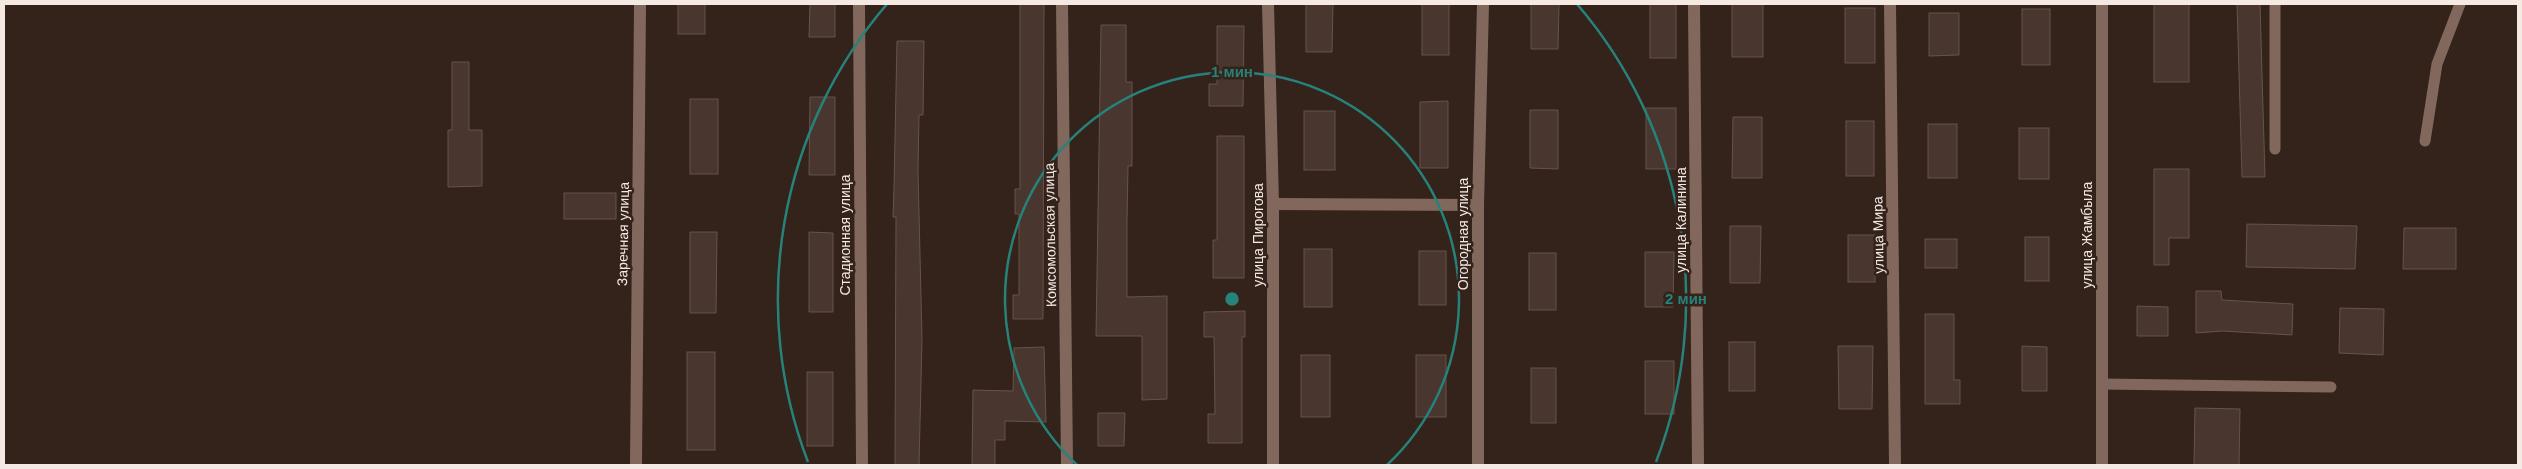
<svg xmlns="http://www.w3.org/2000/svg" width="2522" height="469" font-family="Arial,sans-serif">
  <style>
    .building { fill: #49372f; stroke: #67534a }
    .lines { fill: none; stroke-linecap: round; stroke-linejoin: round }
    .lane { stroke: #82685c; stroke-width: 11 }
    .street { stroke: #82685c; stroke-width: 12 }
    .ring { fill: none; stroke: #26827a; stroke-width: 2.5 }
    .labels { text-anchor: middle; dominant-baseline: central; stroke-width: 5; stroke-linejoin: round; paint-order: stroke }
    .street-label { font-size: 14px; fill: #f5e9e4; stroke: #33231b }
    .centre { fill: #26827a; stroke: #33231b; stroke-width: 2.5 }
    .ring-label { font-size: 15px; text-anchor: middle; font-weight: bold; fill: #26827a; stroke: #33231b; stroke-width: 5; stroke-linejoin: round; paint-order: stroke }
  </style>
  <rect width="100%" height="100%" fill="#33231b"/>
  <g class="building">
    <rect x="678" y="4" width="27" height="30"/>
    <polygon points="810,4 835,4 835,37 809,37"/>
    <polygon points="1020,4 1044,4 1043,319 1013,319 1013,295 1019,295 1019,214 1015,214 1015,189 1020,189"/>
    <polygon points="1306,4 1333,4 1332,52 1306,52"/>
    <rect x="1422" y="4" width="27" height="51"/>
    <polygon points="1531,4 1559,4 1558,49 1531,49"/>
    <rect x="1650" y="4" width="26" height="54"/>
    <rect x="1732" y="4" width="31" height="53"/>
    <rect x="2154" y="4" width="35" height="78"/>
    <polygon points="2237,4 2260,4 2265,177 2242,177"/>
    <rect x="1845" y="8" width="30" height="55"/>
    <rect x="2022" y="9" width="28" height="56"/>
    <polygon points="1929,13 1959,13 1959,55 1929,56"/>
    <polygon points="1101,25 1126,25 1126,82 1132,82 1132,166 1128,166 1127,221 1127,297 1167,296 1167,399 1142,400 1142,336 1096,336"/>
    <polygon points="1217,26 1244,26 1243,106 1209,106 1209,84 1217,84"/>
    <polygon points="897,41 924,41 923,115 919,115 918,171 922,339 919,465 895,465 896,217 893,217 894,187"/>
    <polygon points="452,62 469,62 469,130 482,130 482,186 448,187 448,130 452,130"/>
    <polygon points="810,97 835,97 835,175 809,175"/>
    <rect x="690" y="99" width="28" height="75"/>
    <polygon points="1448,101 1448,168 1420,168 1420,102"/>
    <rect x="1646" y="108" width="30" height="61"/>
    <polygon points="1530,110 1558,110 1558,169 1530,168"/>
    <rect x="1304" y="111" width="31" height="59"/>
    <polygon points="1733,117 1762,117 1762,178 1732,178"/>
    <rect x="1846" y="121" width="28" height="55"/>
    <rect x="1928" y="124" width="29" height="54"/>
    <rect x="2019" y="128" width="30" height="51"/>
    <polygon points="1217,136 1244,136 1244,278 1213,278 1213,240 1217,240"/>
    <polygon points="2154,169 2189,169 2189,238 2169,238 2169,265 2154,265"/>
    <rect x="564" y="193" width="52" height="26"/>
    <polygon points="2247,224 2357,226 2355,269 2246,267"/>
    <polygon points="1730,226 1761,226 1760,283 1730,283"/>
    <polygon points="2404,228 2456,228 2456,269 2403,269"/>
    <polygon points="690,232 717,232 716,313 690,313"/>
    <polygon points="809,232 833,233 833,312 809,312"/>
    <rect x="1848" y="235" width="27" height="47"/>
    <rect x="2025" y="237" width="24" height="44"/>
    <rect x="1925" y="239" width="32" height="29"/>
    <rect x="1304" y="249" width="28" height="58"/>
    <rect x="1419" y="251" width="27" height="54"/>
    <polygon points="1645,252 1674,252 1673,307 1645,307"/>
    <rect x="1529" y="253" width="27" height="57"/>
    <polygon points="2196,291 2221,291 2222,300 2293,304 2292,335 2222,331 2196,333"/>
    <polygon points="2137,306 2168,307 2168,336 2137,336"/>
    <polygon points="2340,308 2384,309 2383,355 2339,353"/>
    <polygon points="1245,311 1245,337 1242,337 1242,443 1208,443 1208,414 1215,414 1214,337 1204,337 1204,312"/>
    <polygon points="1925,314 1954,314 1954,380 1960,380 1960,404 1925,404"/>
    <rect x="1729" y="342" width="26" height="49"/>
    <polygon points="1838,346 1873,346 1872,409 1839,409"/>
    <polygon points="2022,346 2047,347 2047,391 2022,391"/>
    <polygon points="1044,347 1046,422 1005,421 1005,440 995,440 995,465 972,465 973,390 1013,391 1014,348"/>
    <rect x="687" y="352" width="28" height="98"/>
    <rect x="1301" y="355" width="29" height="62"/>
    <rect x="1416" y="355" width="30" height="62"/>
    <rect x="1645" y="361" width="29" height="53"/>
    <rect x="1531" y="368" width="25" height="55"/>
    <rect x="807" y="372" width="26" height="74"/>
    <polygon points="2195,408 2240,409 2239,465 2194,465"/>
    <polygon points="1098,413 1125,413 1124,446 1098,446"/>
  </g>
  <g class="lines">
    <g class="lane">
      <polyline points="2275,4 2275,149"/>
      <polyline points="2425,141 2437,64 2460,4"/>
      <polyline points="2102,384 2331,387"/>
    </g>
    <g class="street">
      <polyline points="859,4 862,465"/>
      <polyline points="1062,4 1067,465"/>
      <polyline points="1268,4 1273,204 1273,465"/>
      <polyline points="1694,4 1698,465"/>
      <polyline points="1890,4 1895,465"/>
      <polyline points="2102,4 2102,465"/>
      <polyline points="1273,204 1478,205"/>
      <polyline points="636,465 640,4"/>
      <polyline points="1478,465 1478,205 1483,4"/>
    </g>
  </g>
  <g class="ring">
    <path d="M1077 465A227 227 0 1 1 1387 465"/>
    <path d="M808 462A454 454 0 0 1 887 4M1577 4A454 454 0 0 1 1656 462"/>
  </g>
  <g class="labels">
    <g class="street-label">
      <text transform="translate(1681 220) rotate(-90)">улица Калинина</text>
      <text transform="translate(623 234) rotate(-89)">Заречная улица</text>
      <text transform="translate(1463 234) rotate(-90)">Огородная улица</text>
      <text transform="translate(845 235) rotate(-90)">Стадионная улица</text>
      <text transform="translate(1050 235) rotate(-91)">Комсомольская улица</text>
      <text transform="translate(1258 235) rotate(-90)">улица Пирогова</text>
      <text transform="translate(1878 235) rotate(-91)">улица Мира</text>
      <text transform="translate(2087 235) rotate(-90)">улица Жамбыла</text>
    </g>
  </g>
  <circle cx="1232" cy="299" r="8" class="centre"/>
  <g class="ring-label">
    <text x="1232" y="77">1 мин</text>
    <text x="1686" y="304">2 мин</text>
  </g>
  <rect width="2522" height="469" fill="none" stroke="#f5e9e4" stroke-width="10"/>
</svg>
